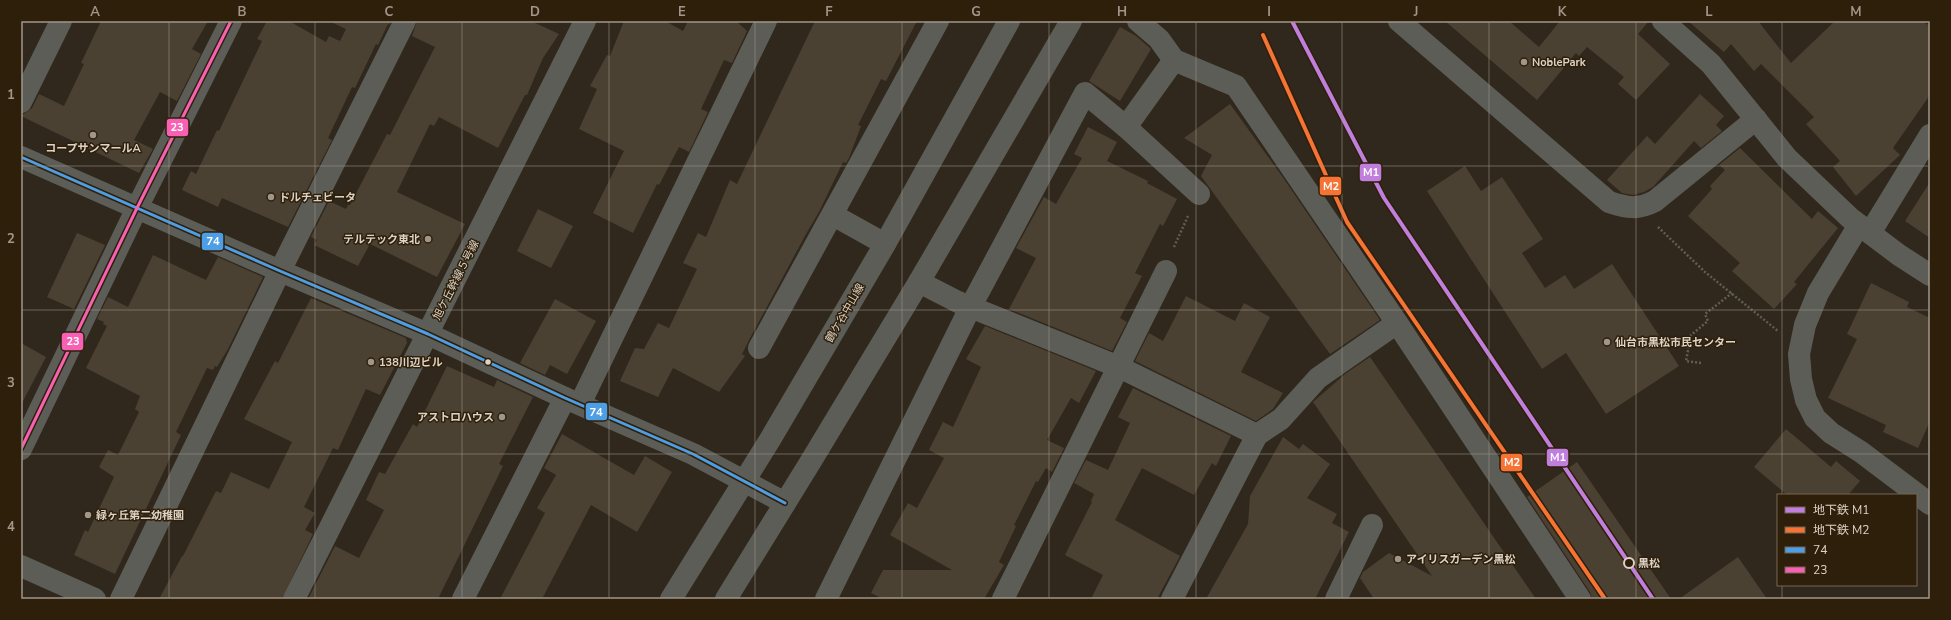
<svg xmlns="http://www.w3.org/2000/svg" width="1951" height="620" font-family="'Nunito Sans','Noto Sans JP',sans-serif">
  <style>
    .building { fill: #4b4132 }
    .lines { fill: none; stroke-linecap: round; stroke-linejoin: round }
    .path { stroke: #5f5d58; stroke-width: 2.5; stroke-dasharray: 2 2; stroke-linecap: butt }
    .minor { stroke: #5d5d58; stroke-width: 22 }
    .bus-1-casing { stroke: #2e1f0a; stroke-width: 6 }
    .bus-2-casing { stroke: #2e1f0a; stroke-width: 6 }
    .bus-1 { stroke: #4d9ee5; stroke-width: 3 }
    .bus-2 { stroke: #f860b3; stroke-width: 3 }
    .metro-1-casing { stroke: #2e1f0a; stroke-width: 7 }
    .metro-2-casing { stroke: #2e1f0a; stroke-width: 7 }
    .metro-1 { stroke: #c07fdc; stroke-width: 4 }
    .metro-2 { stroke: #f57335; stroke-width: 4 }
    .grid { fill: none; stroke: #a0968a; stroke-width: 1; stroke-opacity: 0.55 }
    .poi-dot { fill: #a0968a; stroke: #2e1f0a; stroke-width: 1.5 }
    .bus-dot { fill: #dcd2c5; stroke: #2e1f0a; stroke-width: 1.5 }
    .stop-dot { fill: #2e1f0a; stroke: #dcd2c5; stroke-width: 2 }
    .labels { text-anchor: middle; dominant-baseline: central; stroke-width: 3; stroke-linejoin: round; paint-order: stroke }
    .poi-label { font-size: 11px; font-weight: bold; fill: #dcd2c5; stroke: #2e1f0a; text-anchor: start }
    .street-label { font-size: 11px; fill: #dcd2c5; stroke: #2e1f0a }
    .stop-label { font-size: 11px; font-weight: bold; fill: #dcd2c5; stroke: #2e1f0a; text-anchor: start }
    .line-badge { stroke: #2e1f0a; stroke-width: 1.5 }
    .badge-label { font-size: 11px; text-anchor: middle; font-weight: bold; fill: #fff }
    .neatline { fill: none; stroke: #a0968a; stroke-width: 1.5 }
    .grid-label { font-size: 13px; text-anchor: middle; font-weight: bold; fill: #a0968a }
  </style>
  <rect width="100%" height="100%" fill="#30281c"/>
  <g class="building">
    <polygon points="101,21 208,21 192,49 201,54 177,101 160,92 134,140 153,149 139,173 21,116 32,108 39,94 64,106 84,64 81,63"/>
    <polygon points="267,21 289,21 326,42 329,36 340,41 346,29 329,21 391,21 389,25 388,24 378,45 376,44 355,88 352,87 328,138 332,140 288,227 222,198 218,207 182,190 191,171 196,174 217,130 219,131 262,41 257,39"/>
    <polygon points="417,21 531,21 559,34 543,58 527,95 525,95 498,148 439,117 434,126 430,124 397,192 465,224 437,277 370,244 358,266 314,245 317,240 311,237 329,201 346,209 348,205 350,205 387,134 390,135 435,47 412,36"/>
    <polygon points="624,21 665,21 683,31 688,21 736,21 747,31 732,63 724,60 701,109 708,112 689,152 679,147 659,185 657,184 633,233 593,213 624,151 579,129 597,89 590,86 607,55 610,56"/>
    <polygon points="815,21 917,21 886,81 881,79 858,125 861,126 849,158 846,163 843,162 819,212 806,234 748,342 742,354 745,356 719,392 673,368 658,397 620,381 635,348 644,349 658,323 669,328 697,269 683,263 698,233 706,237 730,180 737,184"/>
    <polygon points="1445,21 1509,21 1539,47 1560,21 1649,21 1638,34 1670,64 1636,100 1618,84 1624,77 1587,47 1579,56 1576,53 1537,100"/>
    <polygon points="1688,21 1758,21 1791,63 1835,21 1922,21 1930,26 1930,95 1893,148 1900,155 1856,196 1833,167 1840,161 1806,124 1814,117 1761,64 1754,71 1731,44 1724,52"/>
    <polygon points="1120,27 1136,36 1151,49 1120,101 1089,81"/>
    <polygon points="1700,94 1724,116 1716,125 1722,131 1701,148 1694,141 1653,187 1644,192 1633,195 1622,193 1607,180 1647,136 1655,144"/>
    <polygon points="1230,104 1282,176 1380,320 1330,354 1201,176 1212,155 1184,138"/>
    <polygon points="1088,127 1117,142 1107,161 1148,181 1147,183 1177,199 1163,226 1160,224 1135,273 1142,276 1120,318 1127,322 1112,351 1009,309 1036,258 1016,248 1044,197 1056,204 1082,158 1074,154"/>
    <polygon points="1740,148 1812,219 1818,211 1838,228 1794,282 1797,284 1774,309 1732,271 1740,263 1688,216 1712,189 1710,186 1725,170 1719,165"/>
    <polygon points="1465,166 1481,191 1502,177 1543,239 1522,253 1545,288 1565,275 1574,289 1612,264 1679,366 1606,414 1566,353 1542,369 1427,191"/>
    <polygon points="1930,182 1930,238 1905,221"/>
    <polygon points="538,209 573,226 551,268 517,251"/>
    <polygon points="77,233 105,245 74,309 47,297"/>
    <polygon points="153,255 206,280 218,257 263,277 228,349 217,367 215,366 213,370 207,368 176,432 181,435 115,574 74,555 85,530 88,532 114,477 99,467 108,450 118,455 139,412 135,409 140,396 86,368 107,326 103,324 104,322 97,319 108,297 128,307"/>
    <polygon points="1871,283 1909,302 1907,307 1930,318 1930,421 1918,448 1883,432 1886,425 1828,398 1857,339 1847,334"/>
    <polygon points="1186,296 1235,321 1244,303 1270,317 1241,372 1283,393 1273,409 1256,421 1135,361 1149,333 1163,341"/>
    <polygon points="311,298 406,338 407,343 380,395 366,389 338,450 333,448 304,507 315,513 305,530 313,534 282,599 159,599 182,556 183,556 216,491 221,493 231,472 269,489 292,442 244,419 275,361 278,363"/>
    <polygon points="555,299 596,321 567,374 550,365 545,375 520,363"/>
    <polygon points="985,326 1096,371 1079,403 1071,398 1047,440 1064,448 1052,472 1046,468 1038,482 1036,481 1014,525 1016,526 999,562 1004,565 984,599 883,599 871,593 883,570 952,570 890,535 908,503 917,508 944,458 929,450 943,422 953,427 981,367 966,359"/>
    <polygon points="21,343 46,357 21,405"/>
    <polygon points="1370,357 1536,599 1374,599 1360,578 1363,572 1389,553 1432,576 1313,402 1345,374"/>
    <polygon points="447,366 494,387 497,380 533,397 499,464 503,466 438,599 308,599 335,546 359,558 384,510 366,500 379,472 385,474 413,424 417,427"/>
    <polygon points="1133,388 1231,436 1216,466 1212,463 1194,495 1142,468 1115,520 1180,556 1157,599 1091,599 1103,575 1065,555 1092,502 1091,501 1094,494 1074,483 1086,460 1108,470 1130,423 1118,417"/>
    <polygon points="1786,429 1831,467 1836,461 1860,481 1848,495 1787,495 1754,467"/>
    <polygon points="562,434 634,475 645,456 672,472 637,532 591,505 542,599 500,599 545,513 537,508 556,475 544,468"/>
    <polygon points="1283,437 1299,449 1303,444 1330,464 1307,498 1337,514 1332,523 1349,532 1315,599 1206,599 1248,524 1250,496"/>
    <polygon points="1577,462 1671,599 1592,599 1590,592 1527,497"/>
    <polygon points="1738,557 1767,599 1679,599"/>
  </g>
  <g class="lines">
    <g class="path">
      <polyline points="1658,227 1705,272 1778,331"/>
      <polyline points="1174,247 1188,216"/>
      <polyline points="1701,363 1686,361 1691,335 1708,321 1705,314 1732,293"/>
    </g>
    <g class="minor">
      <polyline points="1138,21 1159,39 1174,60 1236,86 1397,323 1580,599"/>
      <path d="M 1399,21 L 1609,202 C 1627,208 1638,210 1655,201 L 1756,119"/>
      <polyline points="1663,21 1711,64 1787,158 1850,218 1899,255 1930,275"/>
      <polyline points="21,102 61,21"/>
      <polyline points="1126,127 1199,194"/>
      <polyline points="21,157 280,271 428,334 565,398 693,454 785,503"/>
      <polyline points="833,215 885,244"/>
      <polyline points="1859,225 1818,293 1805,325 1799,354 1801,379 1806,400 1815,418 1831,433 1861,452 1930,504"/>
      <polyline points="1870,233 1930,135"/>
      <polyline points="919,282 958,302 1119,367 1257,435"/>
      <polyline points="759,348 938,21"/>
      <polyline points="580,404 766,21"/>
      <polyline points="21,449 137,208 231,21"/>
      <polyline points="21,566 95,599"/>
      <polyline points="121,599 280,271 405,21"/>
      <polyline points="294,599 585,21"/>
      <polyline points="463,599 565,398"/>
      <polyline points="671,599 771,438 885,244 1009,21"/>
      <polyline points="726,599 811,461 919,282 1071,21"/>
      <polyline points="826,599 971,306 1085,93 1126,127 1174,60"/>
      <polyline points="1003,599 1166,271"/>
      <polyline points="1172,599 1257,435 1281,419 1318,378 1397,323"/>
      <polyline points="1336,599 1372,525"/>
    </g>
    <defs>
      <polyline id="bus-1" points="21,157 280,271 428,334 565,398 693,454 785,503"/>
      <polyline id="bus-2" points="21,449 137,208 231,21"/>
    </defs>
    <use href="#bus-1" class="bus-1-casing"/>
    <use href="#bus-2" class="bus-2-casing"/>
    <use href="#bus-1" class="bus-1"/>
    <use href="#bus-2" class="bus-2"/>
    <defs>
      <polyline id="metro-1" points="1292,21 1384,198 1653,599"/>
      <polyline id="metro-2" points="1263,35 1347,222 1605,599"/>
    </defs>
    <use href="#metro-1" class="metro-1-casing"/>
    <use href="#metro-2" class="metro-2-casing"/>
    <use href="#metro-1" class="metro-1"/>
    <use href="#metro-2" class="metro-2"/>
  </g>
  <path class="grid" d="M 169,21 L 169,599M 315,21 L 315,599M 462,21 L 462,599M 609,21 L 609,599M 755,21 L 755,599M 902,21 L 902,599M 1049,21 L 1049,599M 1196,21 L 1196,599M 1342,21 L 1342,599M 1489,21 L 1489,599M 1636,21 L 1636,599M 1782,21 L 1782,495M 21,166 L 1930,166M 21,310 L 1930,310M 21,454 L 1930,454M 1782,585 L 1782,599"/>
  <g class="poi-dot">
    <circle cx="1524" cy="62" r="4"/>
    <circle cx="93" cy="135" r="4"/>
    <circle cx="271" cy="197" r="4"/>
    <circle cx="428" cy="239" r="4"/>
    <circle cx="1607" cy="342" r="4"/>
    <circle cx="371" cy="362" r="4"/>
    <circle cx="502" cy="417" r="4"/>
    <circle cx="88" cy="515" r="4"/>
    <circle cx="1398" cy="559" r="4"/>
  </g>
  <circle class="bus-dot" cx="488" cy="362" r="3.5"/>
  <circle class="stop-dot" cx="1629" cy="563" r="5"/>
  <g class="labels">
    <g class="poi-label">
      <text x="1532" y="62">NoblePark</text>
      <text x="93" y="148" text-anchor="middle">コープサンマールA</text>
      <text x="279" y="197">ドルチェビータ</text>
      <text x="420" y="239" text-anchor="end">テルテック東北</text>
      <text x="1615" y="342">仙台市黒松市民センター</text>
      <text x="379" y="362">138川辺ビル</text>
      <text x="494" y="417" text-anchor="end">アストロハウス</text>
      <text x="96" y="515">緑ヶ丘第二幼稚園</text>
      <text x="1406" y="559">アイリスガーデン黒松</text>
    </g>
    <g class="street-label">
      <text transform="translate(456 280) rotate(-63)">旭ケ丘幹線５号線</text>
      <text transform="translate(845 313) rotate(-60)">鶴ケ谷中山線</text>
    </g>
    <g class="stop-label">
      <text x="1638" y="563">黒松</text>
    </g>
  </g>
  <g class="line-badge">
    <rect x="166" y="118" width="23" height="19" rx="4" fill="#f860b3"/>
    <rect x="1359" y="163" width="23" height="19" rx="4" fill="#c07fdc"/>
    <rect x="1319" y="176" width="23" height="20" rx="4" fill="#f57335"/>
    <rect x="201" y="232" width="23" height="19" rx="4" fill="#4d9ee5"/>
    <rect x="61" y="332" width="23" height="19" rx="4" fill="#f860b3"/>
    <rect x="585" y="402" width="23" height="19" rx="4" fill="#4d9ee5"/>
    <rect x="1546" y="448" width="23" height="19" rx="4" fill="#c07fdc"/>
    <rect x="1500" y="453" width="23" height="19" rx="4" fill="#f57335"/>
  </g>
  <g class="badge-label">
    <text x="177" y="131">23</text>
    <text x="1371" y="176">M1</text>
    <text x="1331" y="190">M2</text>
    <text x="213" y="245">74</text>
    <text x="73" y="345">23</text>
    <text x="596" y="416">74</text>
    <text x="1558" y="461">M1</text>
    <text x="1512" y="466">M2</text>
  </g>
  <rect width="1951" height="620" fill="none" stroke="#2e1f0a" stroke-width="44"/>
  <rect x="1777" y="494" width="140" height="92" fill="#2e1f0a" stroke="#746755"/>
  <rect x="1785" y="507" width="20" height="6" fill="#c07fdc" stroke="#746755"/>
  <text x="1813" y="514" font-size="12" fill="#dcd2c5">地下鉄 M1</text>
  <rect x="1785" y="527" width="20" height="6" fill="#f57335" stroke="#746755"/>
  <text x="1813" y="534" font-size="12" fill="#dcd2c5">地下鉄 M2</text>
  <rect x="1785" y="547" width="20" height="6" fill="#4d9ee5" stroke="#746755"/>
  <text x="1813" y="554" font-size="12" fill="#dcd2c5">74</text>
  <rect x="1785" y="567" width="20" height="6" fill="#f860b3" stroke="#746755"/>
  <text x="1813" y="574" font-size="12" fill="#dcd2c5">23</text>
  <rect x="22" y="22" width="1907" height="576" class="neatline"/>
  <g class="grid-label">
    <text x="95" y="16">A</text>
    <text x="242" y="16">B</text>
    <text x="389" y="16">C</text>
    <text x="535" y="16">D</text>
    <text x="682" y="16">E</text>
    <text x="829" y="16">F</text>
    <text x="976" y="16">G</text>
    <text x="1122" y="16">H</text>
    <text x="1269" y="16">I</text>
    <text x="1416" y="16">J</text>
    <text x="1562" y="16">K</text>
    <text x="1709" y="16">L</text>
    <text x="1856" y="16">M</text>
    <text x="11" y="99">1</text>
    <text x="11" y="243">2</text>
    <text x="11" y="387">3</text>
    <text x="11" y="531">4</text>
  </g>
</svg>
